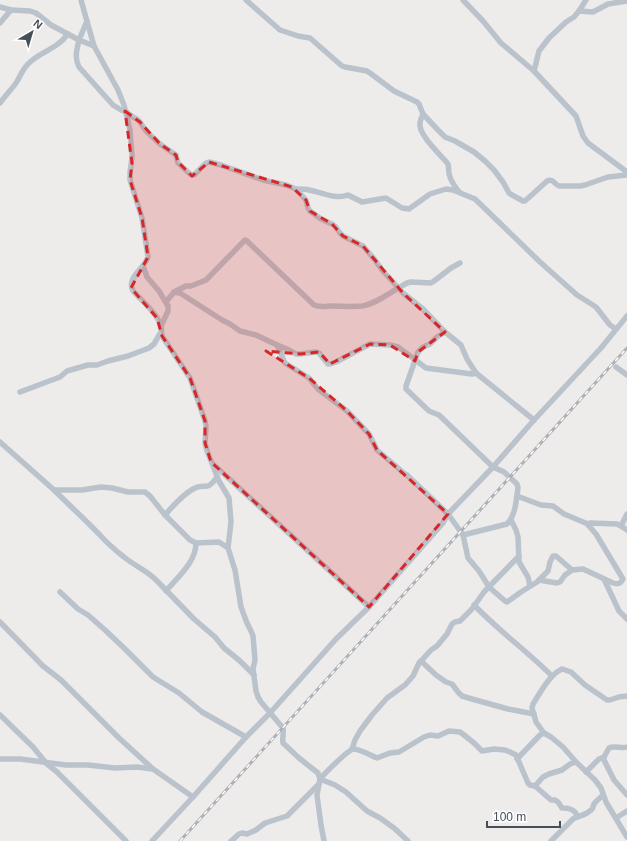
<svg xmlns="http://www.w3.org/2000/svg" width="627" height="841" font-family="Arial,sans-serif">
  <style>
    .lines { fill: none; stroke-linecap: round; stroke-linejoin: round }
    .street { stroke: #bac3cb; stroke-width: 5.5 }
    .rail-casing { stroke: #aeb1b6; stroke-width: 3 }
    .rail { stroke: #fff; stroke-width: 1.5; stroke-dasharray: 4.5; stroke-linecap: butt }
    .marked { fill: #d62828; fill-opacity: 0.2; stroke: #d62828; stroke-width: 3; stroke-dasharray: 8 5; stroke-linejoin: round }
  </style>
  <rect width="100%" height="100%" fill="#eeebeb"/>
  <g class="lines">
    <g class="street">
      <path d="M 81,0 L 94,46 L 118,90 L 124,105 L 130,130 L 131,144 L 132,157 L 130,172 L 130,180 L 142,218 L 148,257 C 144,269 126,278 133,291 C 141,300 159,315 161,327 C 162,330 161,333 162,336 L 190,378 L 205,421 L 206,426 L 205,443 L 207,451 L 219,481 L 229,498 L 231,522 L 228,548 L 235,570 L 241,607 L 247,623 L 251,631 L 253,636 L 255,660 L 253,669 L 256,691 L 258,697 L 261,702 L 283,728 C 284,733 282,739 283,743 L 299,758 L 318,773 L 320,779 L 317,795 L 321,825 L 324,841"/>
      <path d="M 246,0 L 280,30 L 298,36 L 310,38 L 342,66 L 345,67 L 367,71 L 370,73 L 394,91 L 417,102 L 419,104 L 423,114 L 437,129 L 445,137 L 455,141 L 474,152 L 485,161 L 494,170 L 503,182 L 509,193 L 512,195 L 523,201 L 525,201 L 547,181 C 553,178 554,184 559,186 L 580,186 L 585,185 L 608,177 L 627,175"/>
      <polyline points="463,0 483,21 501,43 534,71 576,116 583,136 588,143 627,172"/>
      <polyline points="0,7 11,10"/>
      <polyline points="579,11 593,12 608,4 627,1"/>
      <polyline points="0,23 11,10 30,11 36,13 51,25 79,40 87,21"/>
      <path d="M 94,46 L 79,40 C 77,49 74,58 79,67 L 113,105 L 121,110 L 125,111 L 133,117 L 137,119 L 140,122 L 146,131 L 160,144 L 176,155 L 178,163 L 190,174 L 192,175 L 194,175 L 206,163 L 209,162 L 221,165 L 263,180 L 286,185 L 296,189 L 306,200 L 308,208 L 310,211 L 321,219 L 332,224 L 335,226 L 340,233 L 343,236 L 363,246 L 375,260 L 382,270 L 403,293 L 423,309 L 445,332 L 461,345 L 467,359 L 476,373 L 534,420"/>
      <polyline points="534,71 539,51 549,38 566,22 574,17 579,11 586,0"/>
      <path d="M 0,103 C 5,96 11,90 16,83 C 20,77 22,70 28,64 C 39,52 56,50 68,34"/>
      <path d="M 423,114 C 422,117 420,120 420,123 C 418,135 441,155 448,164 C 449,168 448,173 450,177 C 452,183 456,188 459,192"/>
      <path d="M 296,189 C 301,189 305,189 309,190 C 321,192 336,200 348,195 L 362,202 L 386,198 L 402,208 L 409,209 L 430,194 L 446,189 L 453,190 L 475,199 L 540,262 L 577,295 L 596,307 L 610,325 L 616,329"/>
      <polyline points="143,266 147,277 159,291 168,306 168,311 161,326"/>
      <path d="M 174,292 L 186,286 L 191,286 L 206,280 L 245,240 L 247,241 L 314,305 C 321,308 326,306 333,306 C 342,306 352,307 362,306 C 377,304 393,290 407,283 L 411,282 L 431,283 L 434,281 L 451,268 L 460,263"/>
      <polyline points="166,302 174,292 180,293 222,320 230,324 240,331 256,335 277,345 287,349 296,354 300,354 316,352 319,353 328,364 330,364 336,362 370,344 390,345 398,347 426,368 472,374 476,373"/>
      <path d="M 445,332 L 437,337 L 430,344 L 423,347 L 418,352 L 406,386 L 406,389 L 429,411 L 439,415 L 493,467 L 504,472 L 517,484 L 518,488 C 516,500 516,515 507,524 L 463,535"/>
      <polyline points="277,345 285,363 309,378 318,389 347,411 369,434 377,450 405,474 407,475 448,514 463,535 468,558 479,571 489,587 505,601 507,602 521,592 537,582 548,571 550,562 553,556 556,556 572,570"/>
      <polyline points="616,367 627,375"/>
      <polyline points="20,392 60,377 67,371 88,365 97,365 108,361 128,356 149,348 154,344 161,332"/>
      <polyline points="0,442 54,490 82,490 101,487 112,488 128,492 145,492 150,496 165,515 190,540 196,543 219,542 228,548"/>
      <polyline points="213,464 369,607"/>
      <path d="M 54,490 C 66,502 78,513 90,525 C 93,528 96,531 99,534 C 106,542 115,550 124,557 C 136,567 149,571 159,583 L 194,619 L 215,637 L 224,648 L 240,661 L 254,675"/>
      <polyline points="517,496 541,505 553,506 564,514 588,524 590,523 617,524 621,526 627,530"/>
      <path d="M 165,515 C 173,506 182,495 193,489 C 205,482 206,493 217,477"/>
      <polyline points="511,520 516,530 518,537 519,562 528,577 530,586"/>
      <polyline points="621,526 627,514"/>
      <polyline points="604,579 619,611 627,619"/>
      <path d="M 539,580 L 557,583 L 560,582 L 565,575 L 572,570 L 583,569 L 613,583 C 619,585 621,583 623,579 L 596,534 L 588,525 L 588,524"/>
      <path d="M 166,591 C 178,577 196,562 196,543"/>
      <polyline points="60,592 78,609 88,615 105,630 124,648 153,677 179,693 202,712 246,737"/>
      <path d="M 474,605 C 499,631 527,651 552,676"/>
      <polyline points="0,622 43,666 61,680 119,738 153,769"/>
      <polyline points="421,661 436,675 446,682 452,684 458,692 462,696 472,699 508,709 534,714"/>
      <path d="M 627,696 L 619,697 L 610,700 L 607,700 L 585,685 L 571,672 L 562,669 C 550,674 540,693 533,704 L 532,708 L 536,722 L 544,733 L 551,737 L 563,747 L 576,762 L 595,780 L 601,788 L 606,802 L 627,837"/>
      <polyline points="0,715 33,747 46,763 57,772 126,841"/>
      <polyline points="352,749 355,740 360,731 372,715 387,698 405,685 413,676 419,663 422,660 431,650 437,646 447,634 452,624 455,622 460,621 472,609 484,592 519,556"/>
      <polyline points="604,757 604,760 614,780 627,795"/>
      <polyline points="0,759 20,759 66,765 88,765 115,768 137,767 153,769 193,797"/>
      <polyline points="517,759 540,735 544,733"/>
      <path d="M 586,772 L 599,759 L 604,757 L 609,748 C 615,745 621,749 627,747"/>
      <polyline points="535,786 543,777 549,774 562,770 570,764 576,762"/>
      <polyline points="616,818 627,811"/>
      <polyline points="152,841 193,797 246,737 270,713 336,639 369,607 421,548 443,523 448,514 493,467 534,420 601,348 627,316"/>
      <polyline points="231,841 239,834 242,833 247,834 256,830 265,823 287,816 318,785"/>
      <path d="M 408,841 L 394,828 L 380,818 L 367,811 L 346,792 L 335,785 L 320,779 C 325,773 347,751 353,749 C 358,748 372,756 377,758 L 390,753 L 399,752 L 424,737 L 430,735 L 438,736 L 449,731 L 460,732 L 464,735 L 474,743 L 482,751 L 494,749 L 505,750 L 510,752 L 516,755 L 528,783 L 530,785 L 535,786 L 551,800 L 555,800 L 558,802 L 562,808 C 569,808 575,809 577,816"/>
      <path d="M 551,841 L 573,819 C 579,816 586,815 591,810 C 594,808 592,808 594,804 C 596,801 600,798 603,795"/>
    </g>
    <defs>
      <polyline id="rail" points="180,841 627,348"/>
    </defs>
    <use href="#rail" class="rail-casing"/>
    <use href="#rail" class="rail"/>
  </g>
  <path class="marked" d="M 125,111 L 140,122 L 160,144 L 176,155 L 178,162 L 192,176 L 209,162 L 292,187 L 306,200 L 310,211 L 332,224 L 343,236 L 363,246 L 403,293 L 445,332 L 418,352 L 415,361 L 390,345 L 370,344 L 330,364 L 319,352 L 300,354 L 266,351 L 309,378 L 347,411 L 369,434 L 377,450 L 448,514 L 369,607 L 211,462 L 205,443 L 205,421 L 190,378 L 162,336 L 157,318 L 131,288 L 148,257 L 142,218 L 130,180 L 132,163 Z"/>
  <g transform="translate(32 32) rotate(38)" stroke="#ffffff" stroke-width="3" paint-order="stroke">
  <path d="M0-3L7 15L0 10L-7 15Z" fill="#454f58"/>
  <text y="-6" font-size="11" font-weight="bold" text-anchor="middle" fill="#454f58">N</text>
  </g>
  <path d="M487 821v6h73v-6" fill="none" stroke="#454f58" stroke-width="2"/>
  <text x="493" y="821" font-size="12" fill="#454f58" stroke="#ffffff" stroke-width="3" paint-order="stroke">100 m</text>
</svg>
